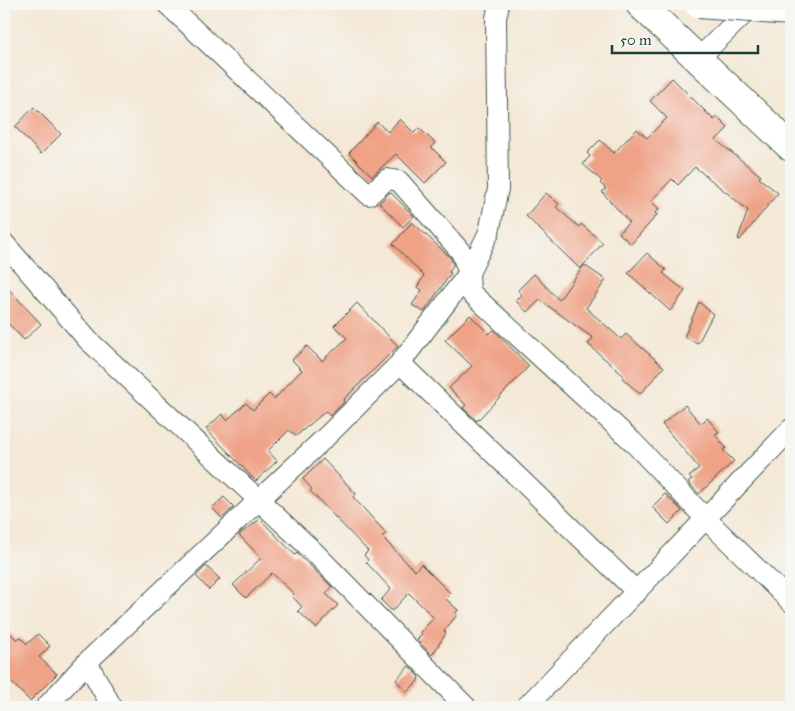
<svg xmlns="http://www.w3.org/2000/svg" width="795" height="711" font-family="'IM FELL Great Primer',serif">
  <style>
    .building { fill: #efa286 }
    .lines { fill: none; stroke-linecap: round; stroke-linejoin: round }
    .street-casing { stroke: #3f574c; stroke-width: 22 }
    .secondary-casing { stroke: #3f574c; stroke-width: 30 }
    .street { stroke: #fff; stroke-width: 20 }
    .secondary { stroke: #fff; stroke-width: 28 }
    .highway-bridge-casing { stroke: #3f574c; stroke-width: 30; stroke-linecap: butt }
    .highway-bridge { stroke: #fff; stroke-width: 28 }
  </style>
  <rect width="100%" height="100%" fill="#f6f6f2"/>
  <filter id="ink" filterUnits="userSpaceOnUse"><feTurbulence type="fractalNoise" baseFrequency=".02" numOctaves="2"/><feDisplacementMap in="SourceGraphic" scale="10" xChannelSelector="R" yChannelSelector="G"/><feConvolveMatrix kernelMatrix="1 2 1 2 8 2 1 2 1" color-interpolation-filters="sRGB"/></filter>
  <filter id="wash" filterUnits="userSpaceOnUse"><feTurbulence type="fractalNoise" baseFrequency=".0096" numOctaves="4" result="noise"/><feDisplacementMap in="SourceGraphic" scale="20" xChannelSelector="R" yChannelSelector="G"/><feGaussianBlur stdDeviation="1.12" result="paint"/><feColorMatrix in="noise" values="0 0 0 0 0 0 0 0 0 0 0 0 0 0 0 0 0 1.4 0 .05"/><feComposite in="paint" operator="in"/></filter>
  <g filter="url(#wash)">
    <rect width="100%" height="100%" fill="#f4e8d6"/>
    <g id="blocks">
      <g class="building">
        <polygon points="672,78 714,120 717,117 728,128 716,140 761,176 759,178 778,193 740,240 738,239 748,210 695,167 678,185 672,179 651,201 659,209 655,213 657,215 631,244 619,233 629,222 602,192 606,189 600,183 602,181 583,164 590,156 587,153 600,140 614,153 637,129 647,138 667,118 650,101"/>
        <polygon points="34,107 61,134 41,154 15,127"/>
        <polygon points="400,119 414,133 419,128 435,143 431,147 446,162 425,183 396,154 372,176 349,153 377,122 388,132"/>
        <polygon points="390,192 414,216 403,227 379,203"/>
        <polygon points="546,193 559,204 556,207 579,227 581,224 603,243 580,269 526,216"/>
        <polygon points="412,222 451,258 453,265 449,272 451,273 424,312 412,305 422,290 417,287 424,276 393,244"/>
        <polygon points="647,253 666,270 663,273 685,291 670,311 628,273"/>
        <polygon points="584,265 606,280 586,308 621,339 626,334 664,367 640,394 622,378 624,376 588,344 593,338 540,300 527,312 516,301 522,295 518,290 534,274 559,300"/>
        <polygon points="4,284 41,324 24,340 4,319"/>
        <polygon points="699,302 713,314 698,343 684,337"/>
        <polygon points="357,303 398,346 343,400 344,402 330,416 326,411 296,436 289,430 268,451 277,461 256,481 206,429 222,414 227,420 246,403 253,410 269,394 274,399 302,370 292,360 307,346 322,361 347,338 334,326"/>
        <polygon points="470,315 489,334 494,330 529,366 477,421 463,408 466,405 449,388 472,366 445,340"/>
        <polygon points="685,405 701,424 707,418 719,432 715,434 726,448 723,450 734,461 699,494 688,482 692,479 689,477 699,468 662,424"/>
        <polygon points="323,459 356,494 353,497 386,533 382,537 415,571 421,564 451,594 446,599 458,610 455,614 457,615 444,631 446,633 432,655 417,640 422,634 420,632 434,618 409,593 392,611 381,600 391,589 366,562 368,560 364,555 368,551 310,491 312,489 303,479"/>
        <polygon points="665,494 682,511 669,524 652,507"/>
        <polygon points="224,497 234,507 222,518 212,508"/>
        <polygon points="260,519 295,555 297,553 332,587 326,594 338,605 316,628 298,611 302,607 292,596 294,594 272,573 246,598 233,585 261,558 239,535"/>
        <polygon points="206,566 220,579 209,590 196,576"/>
        <polygon points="4,627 17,640 20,637 27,644 38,634 50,646 39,657 57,674 30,701 4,675"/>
        <polygon points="409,666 419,676 418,681 407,692 396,680"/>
      </g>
    </g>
  </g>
  <g filter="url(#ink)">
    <use href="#blocks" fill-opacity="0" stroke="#3f574c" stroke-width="1"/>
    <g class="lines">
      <defs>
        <g id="street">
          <polyline points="167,4 369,195 387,179 399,181 461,252 469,273 470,292 632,441 706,519 791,602"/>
          <polyline points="697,60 754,4"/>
          <polyline points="4,243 88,340 313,551 466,707"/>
          <polyline points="400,363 637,592"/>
          <polyline points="87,662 112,707"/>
          <polyline points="46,707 87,662 331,432 400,363 469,273 489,232 498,189 496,18 499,4"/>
          <polyline points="526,707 791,429"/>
        </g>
        <polyline id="secondary" points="640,4 791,147"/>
      </defs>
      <use href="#street" class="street-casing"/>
      <use href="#secondary" class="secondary-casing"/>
      <use href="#street" class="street"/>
      <use href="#secondary" class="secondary"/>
      <defs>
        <polyline id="highway-bridge" points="699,4 791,11"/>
      </defs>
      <use href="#highway-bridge" class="highway-bridge-casing"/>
      <use href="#highway-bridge" class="highway-bridge"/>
    </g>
  </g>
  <rect width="795" height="711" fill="none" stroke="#f6f6f2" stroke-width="20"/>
  <path d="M612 45v8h146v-8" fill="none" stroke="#1f3d34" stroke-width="2.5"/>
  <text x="620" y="45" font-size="15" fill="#1f3d34" stroke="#f6f6f2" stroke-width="4" paint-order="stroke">50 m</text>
</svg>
